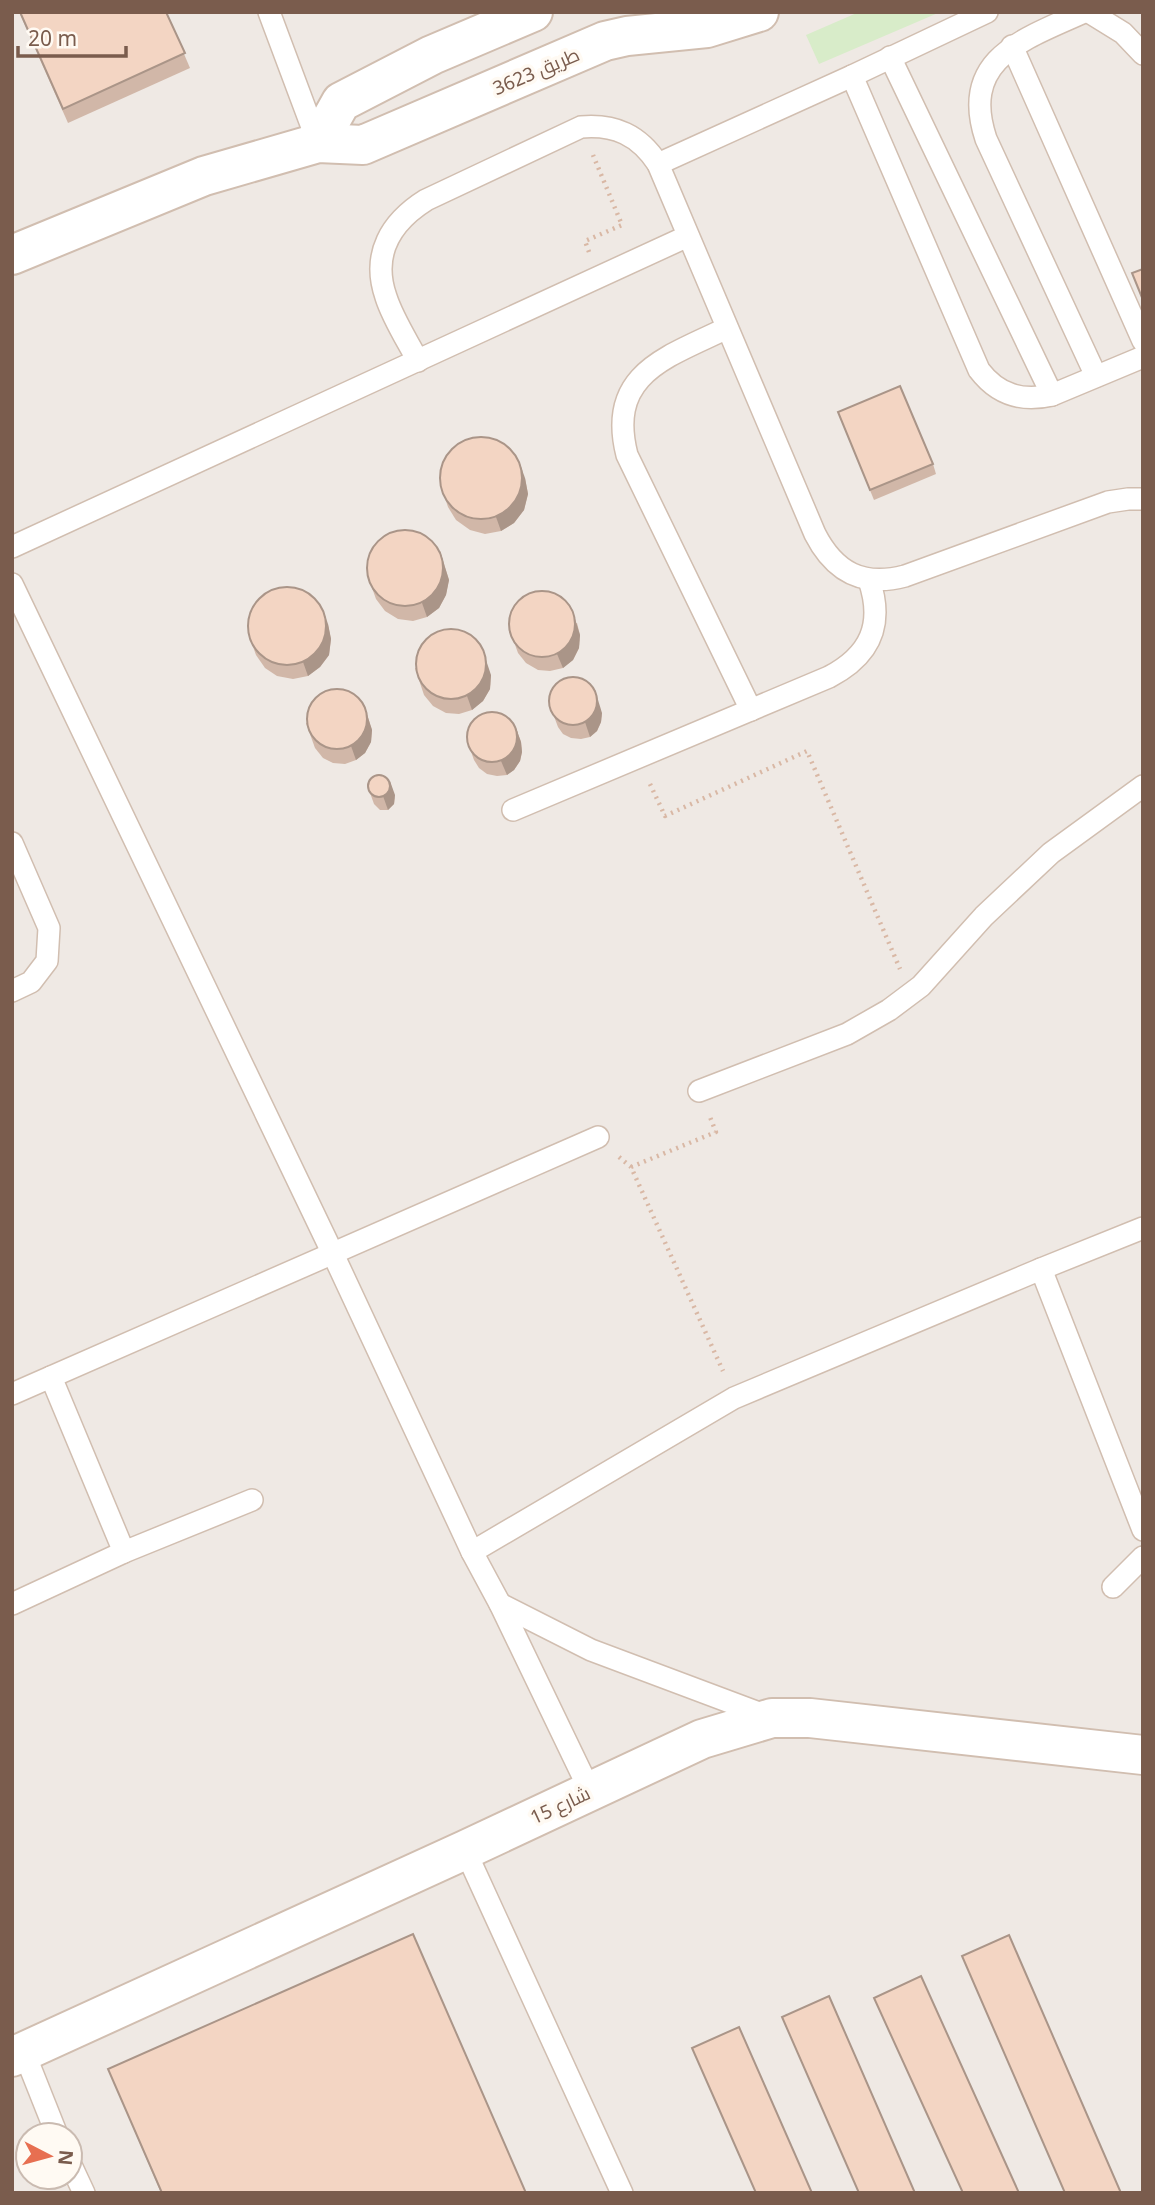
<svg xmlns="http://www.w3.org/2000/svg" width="1155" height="2205" font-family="'Noto Sans',Cairo,sans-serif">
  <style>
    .industrial { fill: #efe9e4; fill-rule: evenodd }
    .green { fill: #d8ecc9 }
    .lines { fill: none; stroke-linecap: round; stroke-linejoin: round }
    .lane-casing { stroke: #d1beb0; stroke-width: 24 }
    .street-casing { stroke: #d1beb0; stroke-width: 42 }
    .path { stroke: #d9b8a5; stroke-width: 4.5; stroke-dasharray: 2 5; stroke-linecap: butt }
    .lane { stroke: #fff; stroke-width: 21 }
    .street { stroke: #fff; stroke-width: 38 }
    .wall { fill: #d1b7a8 }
    .shaded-wall { fill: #aa9588 }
    .building { fill: #f3d5c3; stroke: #aa9588; stroke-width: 2 }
    .labels { text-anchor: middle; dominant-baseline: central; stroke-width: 7; stroke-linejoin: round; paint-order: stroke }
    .street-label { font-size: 19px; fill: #7a5c4d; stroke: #fffaf3 }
  </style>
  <rect width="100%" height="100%" fill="#fdf6ec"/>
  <path class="industrial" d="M 12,12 L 1143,12 L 1143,2193 L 12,2193 ZM 28,2135 L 70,2135 L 70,2177 L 28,2177 Z"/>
  <polygon class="green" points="859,12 937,12 938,13 819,64 806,35"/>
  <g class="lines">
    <defs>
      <g id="lane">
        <polyline points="269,12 318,143"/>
        <path d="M 987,12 L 852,76 L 979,370 C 998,395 1022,402 1052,395 L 1143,357"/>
        <path d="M 1084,12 C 1025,39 959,58 986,139 L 1096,376"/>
        <polyline points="1089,12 1123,33 1143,54"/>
        <polyline points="1012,46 1143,341"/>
        <polyline points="890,57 1052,395"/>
        <polyline points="658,164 852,76"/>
        <path d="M 727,328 C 668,357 606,373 627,455 L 751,710"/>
        <path d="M 418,361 C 407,340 393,319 386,297 C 371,254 391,222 426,200 L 581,127 C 615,124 639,135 658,164 L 815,534 C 835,573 863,587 905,576 L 1108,502 L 1128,499 L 1143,499"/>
        <polyline points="12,547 688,236"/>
        <polyline points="12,584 333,1254 472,1552 500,1604 590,1791"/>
        <path d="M 513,810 L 829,677 C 871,655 884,624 869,580"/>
        <polyline points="12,843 49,928 47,961 31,982 12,991"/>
        <polyline points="699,1091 847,1034 889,1010 921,986 984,916 1051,853 1143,786"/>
        <polyline points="1041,1269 1143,1530"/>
        <polyline points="51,1377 124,1552"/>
        <polyline points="12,1394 598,1137"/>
        <polyline points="472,1552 734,1398 1041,1269 1143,1228"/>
        <polyline points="1113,1587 1143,1557"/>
        <polyline points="12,1604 124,1552 252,1500"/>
        <polyline points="500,1604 591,1650 767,1716"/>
        <polyline points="465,1850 622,2193"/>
        <polyline points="24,2052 57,2135"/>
        <polyline points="70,2163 84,2193"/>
      </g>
      <g id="street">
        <polyline points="318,143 341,102 432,55 533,12"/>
        <polyline points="12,255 204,176 318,143 363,145 605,41 627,36 707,28 759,12"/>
        <polyline points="12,2057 465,1850 702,1739 772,1718 810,1718 1143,1755"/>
      </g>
    </defs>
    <use href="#lane" class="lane-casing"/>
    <use href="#street" class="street-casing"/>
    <g class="path">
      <polyline points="589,252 585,241 622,225 593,155"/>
      <polyline points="650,784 665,816 807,751 900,969"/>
      <polyline points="619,1157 631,1167 723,1371"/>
      <polyline points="631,1167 716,1132 710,1117"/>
    </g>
    <use href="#lane" class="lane"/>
    <use href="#street" class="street"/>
  </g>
  <g class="wall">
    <polygon points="19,12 166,12 190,68 68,123"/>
    <polygon points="842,422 933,464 936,474 874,500"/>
    <polygon points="525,478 528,494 524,510 514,523 501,531 485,534 470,530 456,520 448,507 443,492"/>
    <polygon points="440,551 449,580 446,595 439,608 427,617 413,621 398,619 385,611 376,599 371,585"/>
    <polygon points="577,623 580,635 579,648 573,660 563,668 550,671 538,670 526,663 518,653 513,639"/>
    <polygon points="328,624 331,639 329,655 320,667 308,676 293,679 277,676 265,668 256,655 251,641"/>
    <polygon points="415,668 491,675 490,689 483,701 472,710 459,714 446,713 433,706 424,695"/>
    <polygon points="549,703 602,713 601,722 597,731 590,737 581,739 571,738 563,734 558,727"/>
    <polygon points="364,705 372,730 371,742 365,753 356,760 345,764 333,763 323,758 315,748 306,723"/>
    <polygon points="516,728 521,742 522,752 520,761 514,770 507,775 497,776 487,774 479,768 474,760 469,746"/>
    <polygon points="369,790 395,795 394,804 388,810 380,810 374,804"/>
    <polygon points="108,2069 526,2193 161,2193"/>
  </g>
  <g class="shaded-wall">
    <polygon points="520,464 525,478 528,494 524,510 514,523 501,531 496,517"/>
    <polygon points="440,551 449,580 446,595 439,608 427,617 422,603"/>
    <polygon points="572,609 580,635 579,648 573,660 563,668 557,654"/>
    <polygon points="323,610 328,624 331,639 329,655 320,667 308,676 303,662"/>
    <polygon points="482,648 491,675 490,689 483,701 472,710 467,696"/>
    <polygon points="595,690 602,713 601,722 597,731 590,737 585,722"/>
    <polygon points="364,705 372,730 371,742 365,753 356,760 351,746"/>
    <polygon points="516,728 521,742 522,752 520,761 514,770 507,775 501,761"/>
    <polygon points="390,781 395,795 394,804 388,810 383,796"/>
  </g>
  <g class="building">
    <polygon points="20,12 166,12 185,53 63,109"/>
    <polygon points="1143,269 1143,300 1132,273"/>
    <polygon points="900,386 933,464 870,490 838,412"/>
    <circle cx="481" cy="478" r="41"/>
    <circle cx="405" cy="568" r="38"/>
    <circle cx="287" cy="626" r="39"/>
    <circle cx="542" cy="624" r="33"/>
    <circle cx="451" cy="664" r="35"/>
    <circle cx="573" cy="701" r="24"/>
    <circle cx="337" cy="719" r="30"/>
    <circle cx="492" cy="737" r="25"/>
    <circle cx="379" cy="786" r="11"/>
    <polygon points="413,1934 526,2193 162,2193 108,2069"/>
    <polygon points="1009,1935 1121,2193 1065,2193 962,1956"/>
    <polygon points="921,1976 1019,2193 963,2193 874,1998"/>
    <polygon points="829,1996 915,2193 859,2193 782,2017"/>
    <polygon points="739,2027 812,2193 756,2193 692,2048"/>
  </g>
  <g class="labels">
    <g class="street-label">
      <text transform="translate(536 71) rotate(-23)">طريق 3623</text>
      <text transform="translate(560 1805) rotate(-25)">شارع 15</text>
    </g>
  </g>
  <rect width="1155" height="2205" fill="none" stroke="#7a5c4d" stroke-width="28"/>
  <g transform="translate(49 2156) rotate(96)"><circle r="33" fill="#fffaf3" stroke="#cabbb1" stroke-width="2"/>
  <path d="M0-5L12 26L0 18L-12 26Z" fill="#e76f51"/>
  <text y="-10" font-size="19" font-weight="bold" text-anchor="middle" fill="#7a5c4d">N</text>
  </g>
  <path d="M18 46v10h108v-10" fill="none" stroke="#7a5c4d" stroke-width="3.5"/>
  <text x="28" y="46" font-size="21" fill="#7a5c4d" stroke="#fffaf3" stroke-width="5" paint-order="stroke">20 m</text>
</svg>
